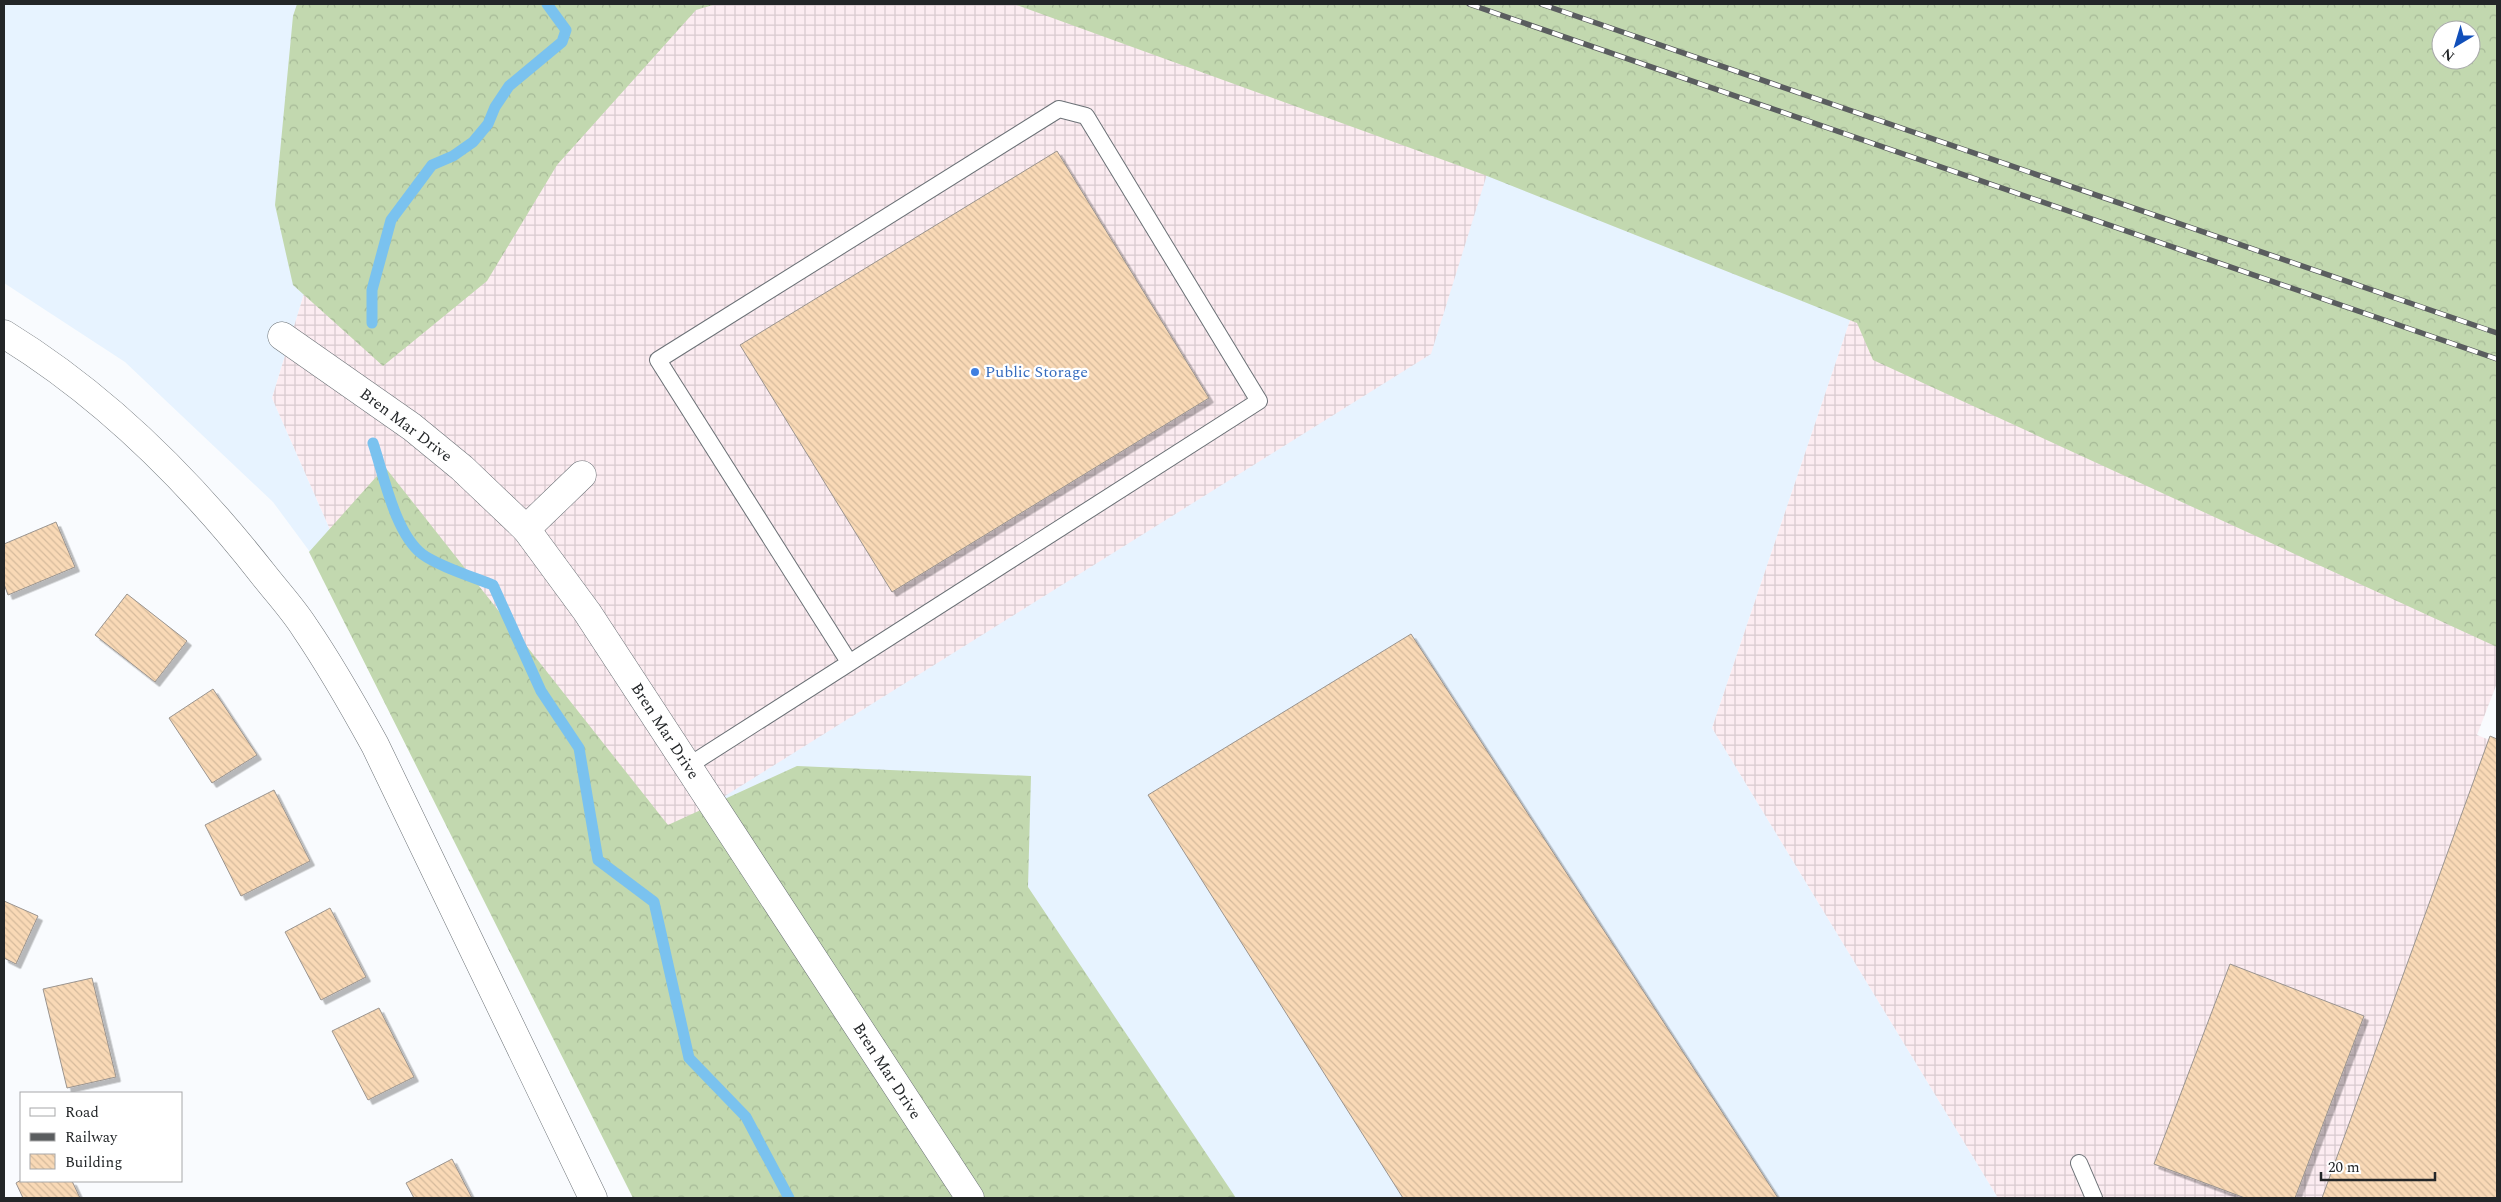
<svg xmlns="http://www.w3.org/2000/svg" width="2501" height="1202" font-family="Spectral,serif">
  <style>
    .built { fill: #e7f3ff }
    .industrial { fill: url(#industrial-grid) }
    .forest { fill: url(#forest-crowns); fill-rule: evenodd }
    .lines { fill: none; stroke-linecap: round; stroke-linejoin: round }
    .stream { stroke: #7ac2ef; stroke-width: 11 }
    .building { fill: url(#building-back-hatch); stroke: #9a948f; filter: url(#shadow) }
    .lane-casing { stroke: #6b7176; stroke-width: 18 }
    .street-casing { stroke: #6b7176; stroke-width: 29 }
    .lane { stroke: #fff; stroke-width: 16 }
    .street { stroke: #fff; stroke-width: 28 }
    .rail-casing { stroke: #5a5d5f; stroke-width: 5.5 }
    .rail { stroke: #fff; stroke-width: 4; stroke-dasharray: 11; stroke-linecap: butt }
    .shop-dot { fill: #3f7fe0; stroke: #fff; stroke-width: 2 }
    .labels { text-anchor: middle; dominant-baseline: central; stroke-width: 4.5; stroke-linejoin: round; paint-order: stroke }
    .shop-label { font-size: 16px; fill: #366cbe; stroke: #fff; text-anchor: start }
    .street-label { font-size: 16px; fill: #232628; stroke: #fff }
  </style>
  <defs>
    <pattern id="industrial-grid" width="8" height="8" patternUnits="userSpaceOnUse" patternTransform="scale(1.25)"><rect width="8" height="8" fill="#fcecf1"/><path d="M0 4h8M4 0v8" fill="none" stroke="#d8cacf"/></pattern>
    <pattern id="forest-crowns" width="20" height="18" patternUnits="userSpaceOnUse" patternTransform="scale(1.25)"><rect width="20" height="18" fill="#c2d8af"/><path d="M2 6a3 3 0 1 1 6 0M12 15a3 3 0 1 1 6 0" fill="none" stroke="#a6b997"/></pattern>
    <pattern id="building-back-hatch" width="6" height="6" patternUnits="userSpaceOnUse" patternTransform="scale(1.25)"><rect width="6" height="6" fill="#f9d9b6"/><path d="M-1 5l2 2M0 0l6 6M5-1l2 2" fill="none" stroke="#d5ba9c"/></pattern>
    <filter id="shadow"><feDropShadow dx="4.5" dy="4.5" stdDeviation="0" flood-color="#0004"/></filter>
  </defs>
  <rect width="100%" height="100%" fill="#f9fbfe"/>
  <g class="built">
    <polygon points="4,4 393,4 272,398 384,652 273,502 125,362 4,283"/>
    <polygon points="1494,152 1863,282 1712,728 1998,1198 656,1198 522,923"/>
  </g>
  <g class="industrial">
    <polygon points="393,4 1066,4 1494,152 1431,354 522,923 332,534 272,398"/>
    <polygon points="1863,282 2497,505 2497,683 2477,735 2497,743 2497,1198 1998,1198 1712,728"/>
  </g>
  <g class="forest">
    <polygon points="297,4 716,4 696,10 557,165 487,281 383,366 293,285 275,205 293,16"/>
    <path d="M 1014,4 L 2497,4 L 2497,647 L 1873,360 L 1857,323 L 1482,174 ZM 2441,30 L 2471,30 L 2471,60 L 2441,60 Z"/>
    <polygon points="385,467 668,825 797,766 1031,776 1028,887 1236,1198 633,1198 309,552"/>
  </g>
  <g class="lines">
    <g class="stream">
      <polyline points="372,323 372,290 391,220 432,165 453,156 473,142 488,124 495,107 509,86 562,42 566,30 547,4"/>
      <path d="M 373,443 C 384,476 395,533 422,554 C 438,566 473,577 493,585 L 541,691 L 579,748 L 598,860 L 654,902 L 689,1058 L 746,1117 L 789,1198"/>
    </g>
  </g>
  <g class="building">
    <polygon points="1057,151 1209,398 892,592 740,345"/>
    <polygon points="56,522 75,567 8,595 4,584 4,544"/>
    <polygon points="127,594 187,641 155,682 95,635"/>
    <polygon points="1411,634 1778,1198 1403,1198 1148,795"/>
    <polygon points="213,689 257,755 212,783 169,718"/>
    <polygon points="2490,736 2497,739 2497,1198 2322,1198"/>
    <polygon points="274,790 310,861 241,896 205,825"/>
    <polygon points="4,901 38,916 16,964 4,958"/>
    <polygon points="330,908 366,977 321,1000 285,932"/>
    <polygon points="2230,964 2364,1016 2295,1198 2245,1198 2154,1164"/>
    <polygon points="92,978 116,1077 67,1088 43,989"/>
    <polygon points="379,1008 414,1077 368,1100 332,1031"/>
    <polygon points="452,1159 472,1198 414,1198 406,1183"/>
    <polygon points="21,1180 72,1181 80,1198 23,1198 16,1183"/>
  </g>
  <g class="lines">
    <defs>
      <g id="lane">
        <polyline points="688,766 1259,401 1086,116 1059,109 658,360 849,662"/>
        <polyline points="2079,1163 2094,1198"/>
      </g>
      <g id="street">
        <path d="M 4,334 C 105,396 191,482 263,574 C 277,592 293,609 305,628 C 331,666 353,705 375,745 L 593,1198"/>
        <polyline points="282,336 412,427 462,468 526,529 587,612 970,1198"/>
        <polyline points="526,529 582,475"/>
      </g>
    </defs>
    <use href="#lane" class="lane-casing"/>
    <use href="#street" class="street-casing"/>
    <use href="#lane" class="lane"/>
    <use href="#street" class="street"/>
    <defs>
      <g id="rail">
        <polyline points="1469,4 2497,359"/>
        <polyline points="1541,4 2497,333"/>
      </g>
    </defs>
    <use href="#rail" class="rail-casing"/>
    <use href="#rail" class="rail"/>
  </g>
  <circle class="shop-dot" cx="975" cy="372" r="5"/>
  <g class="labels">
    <g class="shop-label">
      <text x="985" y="372">Public Storage</text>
    </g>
    <g class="street-label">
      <text transform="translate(406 425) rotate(37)">Bren Mar Drive</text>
      <text transform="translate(665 731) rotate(57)">Bren Mar Drive</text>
      <text transform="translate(887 1071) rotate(57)">Bren Mar Drive</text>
    </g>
  </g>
  <rect width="2501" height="1202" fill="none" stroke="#232628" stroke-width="10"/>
  <rect x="20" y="1092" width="162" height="90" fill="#ffffff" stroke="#a7a8a9"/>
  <rect x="30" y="1108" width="25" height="8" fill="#ffffff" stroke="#a7a8a9"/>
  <text x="65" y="1117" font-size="15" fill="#232628">Road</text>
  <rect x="30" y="1133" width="25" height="8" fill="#5a5d5f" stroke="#a7a8a9"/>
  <text x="65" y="1142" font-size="15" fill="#232628">Railway</text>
  <rect x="30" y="1154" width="25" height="15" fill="url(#building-back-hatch)" stroke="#a7a8a9"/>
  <text x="65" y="1167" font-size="15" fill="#232628">Building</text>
  <g transform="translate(2456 45) rotate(218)"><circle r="24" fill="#ffffff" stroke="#a7a8a9"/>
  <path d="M0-4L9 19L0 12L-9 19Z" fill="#114fba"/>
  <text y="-8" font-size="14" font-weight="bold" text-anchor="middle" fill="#232628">N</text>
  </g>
  <path d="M2321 1172v8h114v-8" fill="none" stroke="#232628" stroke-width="2.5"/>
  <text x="2328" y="1172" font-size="15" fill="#232628" stroke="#ffffff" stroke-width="4" paint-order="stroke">20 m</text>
</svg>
